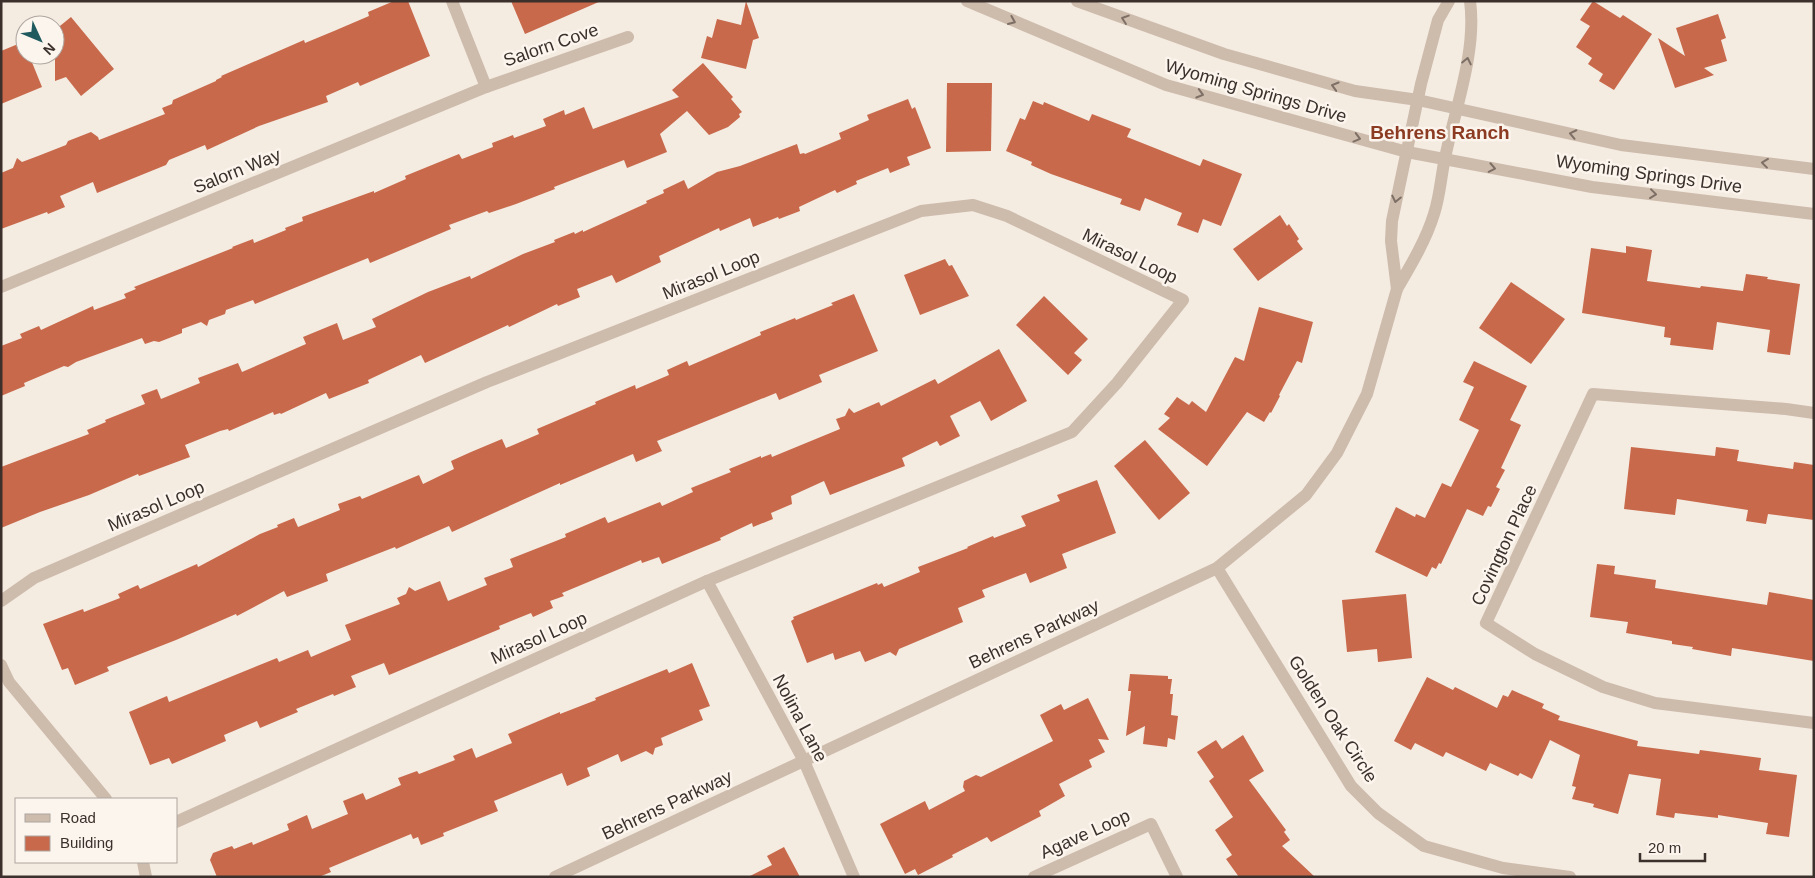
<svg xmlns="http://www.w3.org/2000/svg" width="1815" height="878" font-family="Arial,sans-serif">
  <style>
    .building { fill: #c8694b }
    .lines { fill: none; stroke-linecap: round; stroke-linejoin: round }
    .minor { stroke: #cdbbac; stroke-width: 12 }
    .oneway { stroke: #7d6f65 }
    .labels { text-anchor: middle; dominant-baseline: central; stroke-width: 5; stroke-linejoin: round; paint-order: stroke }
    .street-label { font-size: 18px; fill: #3b302b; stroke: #fbf5ee }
    .neighbourhood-label { font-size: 19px; font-weight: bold; fill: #8c3b22; stroke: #fbf5ee }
  </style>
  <rect width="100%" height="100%" fill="#f4ebe1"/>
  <g class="building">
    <polygon points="394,1 408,1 430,56 360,86 358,82 326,96 328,102 259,126 207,150 205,145 169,160 166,165 97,193 93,182 60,196 65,207 48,214 47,212 1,229 1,173 13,168 17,158 22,162 38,156 66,145 68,141 91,132 98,137 99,140 165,114 162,108 172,104 173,100 216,81 216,80 222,77 221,76 304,40 305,43 334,31 369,16 368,12"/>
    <polygon points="511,1 601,1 525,34"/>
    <polygon points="746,1 759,38 753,40 746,69 701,58 707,36 712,38 717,19 741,25"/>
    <polygon points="1593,1 1620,18 1623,15 1652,34 1614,90 1599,81 1603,74 1588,64 1592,58 1576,47 1590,26 1580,20"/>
    <polygon points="1718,14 1726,38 1721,40 1727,61 1704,68 1714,75 1675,88 1658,38 1685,56 1676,28"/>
    <polygon points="71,17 114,69 81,96 66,77 55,81 55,30"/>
    <polygon points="23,42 25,55 29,55 42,87 1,104 1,51"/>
    <polygon points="703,63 733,97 731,99 742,112 739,114 740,117 728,127 709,135 687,111 660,134 667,152 627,168 624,160 554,187 555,189 516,204 489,213 487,211 449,225 451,229 370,263 368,258 255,304 253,300 226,310 225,314 209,320 207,326 201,322 182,329 182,333 159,342 154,341 145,344 142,338 76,362 68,367 64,366 24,383 25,386 1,396 1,346 22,338 20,334 39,326 41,330 93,306 94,310 126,298 124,294 136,289 134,287 233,248 232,247 253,239 254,243 286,230 285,228 303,221 302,217 374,191 374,193 406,179 405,176 459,154 462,159 493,147 492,143 513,135 514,138 546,126 543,119 564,110 565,115 584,107 593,129 679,97 672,90"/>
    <polygon points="947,83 992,83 991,151 946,152"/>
    <polygon points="908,99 912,109 915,107 931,148 907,157 910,165 890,173 888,168 856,181 857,184 837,193 835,190 799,207 800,211 779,219 778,217 753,227 750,218 720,231 719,228 659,256 661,262 616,283 612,275 577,289 580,297 558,306 557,304 509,327 508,325 425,363 421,355 368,380 369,383 329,399 326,393 281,414 280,413 274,415 273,412 229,431 228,429 220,431 185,445 190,457 139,476 138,474 89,495 40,512 1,528 1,467 89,434 87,430 106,422 105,420 145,404 141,395 157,389 161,399 200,383 198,378 238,363 242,372 306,344 303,337 337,323 343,340 376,327 372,319 428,292 470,276 471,279 523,254 555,242 554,240 574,232 575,234 583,230 583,232 647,203 646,201 664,193 663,190 684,180 688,189 717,172 740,166 797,144 800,154 804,153 805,154 841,139 839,133 869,120 867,115"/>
    <polygon points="1033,101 1043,105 1044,102 1089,121 1092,114 1131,129 1127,137 1200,166 1203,159 1242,174 1221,226 1203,219 1198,233 1177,225 1182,213 1145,198 1140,211 1120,204 1122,199 1051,174 1031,165 1032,162 1006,151 1020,118 1025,120"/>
    <polygon points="1280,215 1287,226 1289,224 1299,239 1297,241 1303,249 1258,281 1233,249"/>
    <polygon points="1626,246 1652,250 1647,281 1700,288 1701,286 1743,291 1746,274 1768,277 1767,279 1800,284 1790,355 1767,352 1770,330 1717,322 1713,350 1670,345 1671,338 1664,337 1665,327 1582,313 1591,248 1626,253"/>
    <polygon points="945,259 949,266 952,265 969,296 920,315 904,275"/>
    <polygon points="1511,282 1565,319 1531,364 1479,328"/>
    <polygon points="854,294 878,351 819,375 822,382 779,400 776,393 657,441 662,451 636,462 633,454 560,485 560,483 452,532 449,526 396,549 395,547 326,574 328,581 287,597 284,591 237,616 236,614 176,640 107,667 109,671 75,685 68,668 62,670 43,624 83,609 84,612 120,598 118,594 138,585 140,589 197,564 198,567 260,534 278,527 277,525 294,518 298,527 340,510 338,504 360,496 362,499 419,475 423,484 454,469 451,461 471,452 502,439 506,448 539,434 537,429 596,404 595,402 635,385 636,389 669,375 667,370 687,361 689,366 761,335 760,332 795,318 796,320 833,305 831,303"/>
    <polygon points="1044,296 1088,339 1074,353 1082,360 1068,375 1016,325"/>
    <polygon points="1259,307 1313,322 1302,363 1297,361 1279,395 1280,396 1271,413 1270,412 1264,422 1247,412 1207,466 1158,429 1170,418 1164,414 1177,397 1189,405 1192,401 1206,412 1235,357 1244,361"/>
    <polygon points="999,349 1027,401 991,421 980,401 950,416 960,436 940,446 937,441 902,458 905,466 830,495 824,481 791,496 792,504 771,513 773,519 753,527 752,523 720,538 721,540 662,564 659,557 642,563 641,560 562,593 564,596 550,601 553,608 533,617 531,613 499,626 500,629 389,675 384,663 351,676 356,687 334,696 333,694 296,709 298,712 260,728 257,721 224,735 226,741 172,764 169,758 150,765 129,712 167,696 169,702 277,658 279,662 308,650 311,657 351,640 345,625 400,604 397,598 406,594 409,587 415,591 440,581 448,601 487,585 484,578 513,567 510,559 566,537 565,534 605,517 608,523 660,502 662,506 693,492 691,488 731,472 729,469 761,456 761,458 771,454 772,457 840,429 836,419 845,416 849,408 854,413 879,402 881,406 935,379 938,384"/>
    <polygon points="1474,361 1527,386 1510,420 1521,425 1501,468 1505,470 1496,487 1500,489 1491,507 1488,506 1483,516 1467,509 1441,564 1439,563 1436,569 1432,567 1427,577 1375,552 1396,507 1415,517 1416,514 1425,518 1442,483 1451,487 1479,430 1459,420 1474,387 1463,382"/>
    <polygon points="1145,440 1190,493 1159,520 1114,466"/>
    <polygon points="1631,447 1715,456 1716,447 1739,450 1737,461 1793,469 1794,462 1814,465 1814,520 1768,514 1766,524 1746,521 1748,510 1677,499 1675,515 1624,509"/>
    <polygon points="1097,480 1116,533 1062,554 1067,568 1030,583 1026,573 982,590 985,597 958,608 963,622 899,649 896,656 890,652 865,662 860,651 835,660 833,653 807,663 791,621 794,619 793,617 877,583 878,585 882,583 884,587 920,572 918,567 968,548 967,547 993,536 994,538 1026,526 1021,516 1060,501 1057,495"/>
    <polygon points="1597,564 1615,566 1614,574 1656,580 1655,588 1767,605 1769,592 1814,600 1814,661 1732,648 1731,656 1692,649 1693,647 1672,644 1672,641 1626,633 1628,622 1590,617"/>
    <polygon points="1406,594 1412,658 1378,662 1377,649 1347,652 1342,600"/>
    <polygon points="692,663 710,706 699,710 703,720 661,738 663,745 655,748 653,755 646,751 621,762 618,754 587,768 590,776 567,786 562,773 494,801 498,811 443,833 444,836 421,845 418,837 413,839 411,834 329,868 331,872 319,877 217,877 210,860 213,853 232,846 234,849 252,842 253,845 289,830 287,824 307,815 312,829 348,814 343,801 363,793 366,800 401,785 398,778 417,771 419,774 455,760 453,756 472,748 476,758 512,743 508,734 560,712 560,714 596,700 595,698 667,669 669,673"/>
    <polygon points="1130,674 1168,676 1168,679 1172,679 1170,694 1173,694 1171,715 1178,716 1175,740 1168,738 1167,747 1143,744 1145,726 1126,736 1131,691 1128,691"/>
    <polygon points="1427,677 1453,690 1455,687 1497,708 1503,695 1508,697 1512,690 1544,704 1542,708 1560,716 1558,720 1638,741 1637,746 1699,754 1700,750 1761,758 1759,770 1797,775 1789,837 1766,834 1768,823 1718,815 1718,818 1675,813 1674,818 1656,815 1661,779 1629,774 1618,814 1593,807 1594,804 1572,799 1576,787 1572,786 1580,755 1550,740 1532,779 1520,773 1518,776 1490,763 1486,771 1446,752 1443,757 1415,743 1411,750 1394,741"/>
    <polygon points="1088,698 1109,740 1098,739 1105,752 1089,760 1092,767 1059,784 1065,796 1039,811 1041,816 991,842 987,837 952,855 953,857 918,875 915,869 905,874 880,824 925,801 929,810 965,791 963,787 964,781 976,775 981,777 1053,741 1040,715 1061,704 1064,710"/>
    <polygon points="1243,735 1264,771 1249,780 1286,830 1284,832 1290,840 1282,846 1315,877 1239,877 1226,859 1232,855 1215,830 1233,817 1209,781 1214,777 1197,752 1216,740 1222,749"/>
    <polygon points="784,847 800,877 748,877 772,865 767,856"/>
  </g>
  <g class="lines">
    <g class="minor">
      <polyline points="452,1 486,87"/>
      <polyline points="967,1 1166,85 1407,152 1592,187 1814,214"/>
      <polyline points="1077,1 1224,54 1355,91 1418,100 1621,145 1814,169"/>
      <path d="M 1449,1 L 1438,20 L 1421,84 L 1392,221 L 1391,241 L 1397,289 C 1411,265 1426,240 1434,214 C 1440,196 1441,176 1445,158 C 1455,109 1477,51 1470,1"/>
      <polyline points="1,287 486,87 628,37"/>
      <polyline points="1814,413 1786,409 1593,394 1486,623 1535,654 1603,687 1655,703 1814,723"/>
      <polyline points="1217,568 1351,786 1378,813 1424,846 1503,868 1570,877"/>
      <polyline points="707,581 804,761 854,877"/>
      <polyline points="1,601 34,578 487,382 921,211 973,205 1007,216 1183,300 1117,383 1072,432 707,581 176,822"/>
      <polyline points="1,665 9,682 106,799"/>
      <polyline points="143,862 146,877"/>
      <polyline points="555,877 1217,568 1306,495 1337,453 1367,394 1397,289"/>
      <polyline points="1034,877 1151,824 1177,877"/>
    </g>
  </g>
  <defs><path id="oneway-chevron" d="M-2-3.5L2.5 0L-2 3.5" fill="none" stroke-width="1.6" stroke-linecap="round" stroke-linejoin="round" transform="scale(1.25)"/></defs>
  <g class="oneway">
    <use href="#oneway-chevron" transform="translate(1125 19) rotate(-161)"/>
    <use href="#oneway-chevron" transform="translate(1012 21) rotate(23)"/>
    <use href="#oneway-chevron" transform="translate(1467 61) rotate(-78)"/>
    <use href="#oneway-chevron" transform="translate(1335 86) rotate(-164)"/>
    <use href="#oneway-chevron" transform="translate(1200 94) rotate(16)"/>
    <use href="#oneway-chevron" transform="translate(1573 134) rotate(-168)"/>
    <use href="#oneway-chevron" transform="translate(1357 138) rotate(15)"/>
    <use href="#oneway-chevron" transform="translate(1765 163) rotate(-173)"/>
    <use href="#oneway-chevron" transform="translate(1492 168) rotate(11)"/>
    <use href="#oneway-chevron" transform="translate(1653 194) rotate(7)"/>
    <use href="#oneway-chevron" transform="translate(1396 199) rotate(102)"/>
  </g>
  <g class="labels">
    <g class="street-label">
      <text transform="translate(551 45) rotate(-19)">Salorn Cove</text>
      <text transform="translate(1256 91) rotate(16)">Wyoming Springs Drive</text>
      <text transform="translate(237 171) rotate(-22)">Salorn Way</text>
      <text transform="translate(1649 174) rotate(8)">Wyoming Springs Drive</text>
      <text transform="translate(1130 256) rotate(26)">Mirasol Loop</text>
      <text transform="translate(711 275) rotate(-22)">Mirasol Loop</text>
      <text transform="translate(156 506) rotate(-23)">Mirasol Loop</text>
      <text transform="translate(1504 545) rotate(-65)">Covington Place</text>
      <text transform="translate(1034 634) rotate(-25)">Behrens Parkway</text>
      <text transform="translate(539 638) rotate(-24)">Mirasol Loop</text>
      <text transform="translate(800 718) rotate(62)">Nolina Lane</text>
      <text transform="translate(1333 719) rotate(57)">Golden Oak Circle</text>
      <text transform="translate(667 805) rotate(-25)">Behrens Parkway</text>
      <text transform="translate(1085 834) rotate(-24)">Agave Loop</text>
    </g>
    <g class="neighbourhood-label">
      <text x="1440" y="132">Behrens Ranch</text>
    </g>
  </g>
  <rect width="1815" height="878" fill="none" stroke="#3b302b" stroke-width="5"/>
  <rect x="15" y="798" width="162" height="65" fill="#fbf5ee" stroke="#aea6a0"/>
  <rect x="25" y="814" width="25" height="8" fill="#cdbbac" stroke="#aea6a0"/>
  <text x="60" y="823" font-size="15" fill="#3b302b">Road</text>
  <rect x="25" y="836" width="25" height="15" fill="#c8694b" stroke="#aea6a0"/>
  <text x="60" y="848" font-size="15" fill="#3b302b">Building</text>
  <g transform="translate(40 40) rotate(134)"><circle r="24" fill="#fbf5ee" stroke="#aea6a0"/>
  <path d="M0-4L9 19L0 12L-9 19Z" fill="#1f5a5e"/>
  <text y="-8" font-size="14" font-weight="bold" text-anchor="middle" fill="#3b302b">N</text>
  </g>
  <path d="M1640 853v8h65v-8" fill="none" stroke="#3b302b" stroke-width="2.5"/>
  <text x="1648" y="853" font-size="15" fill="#3b302b" stroke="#fbf5ee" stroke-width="4" paint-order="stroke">20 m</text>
</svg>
